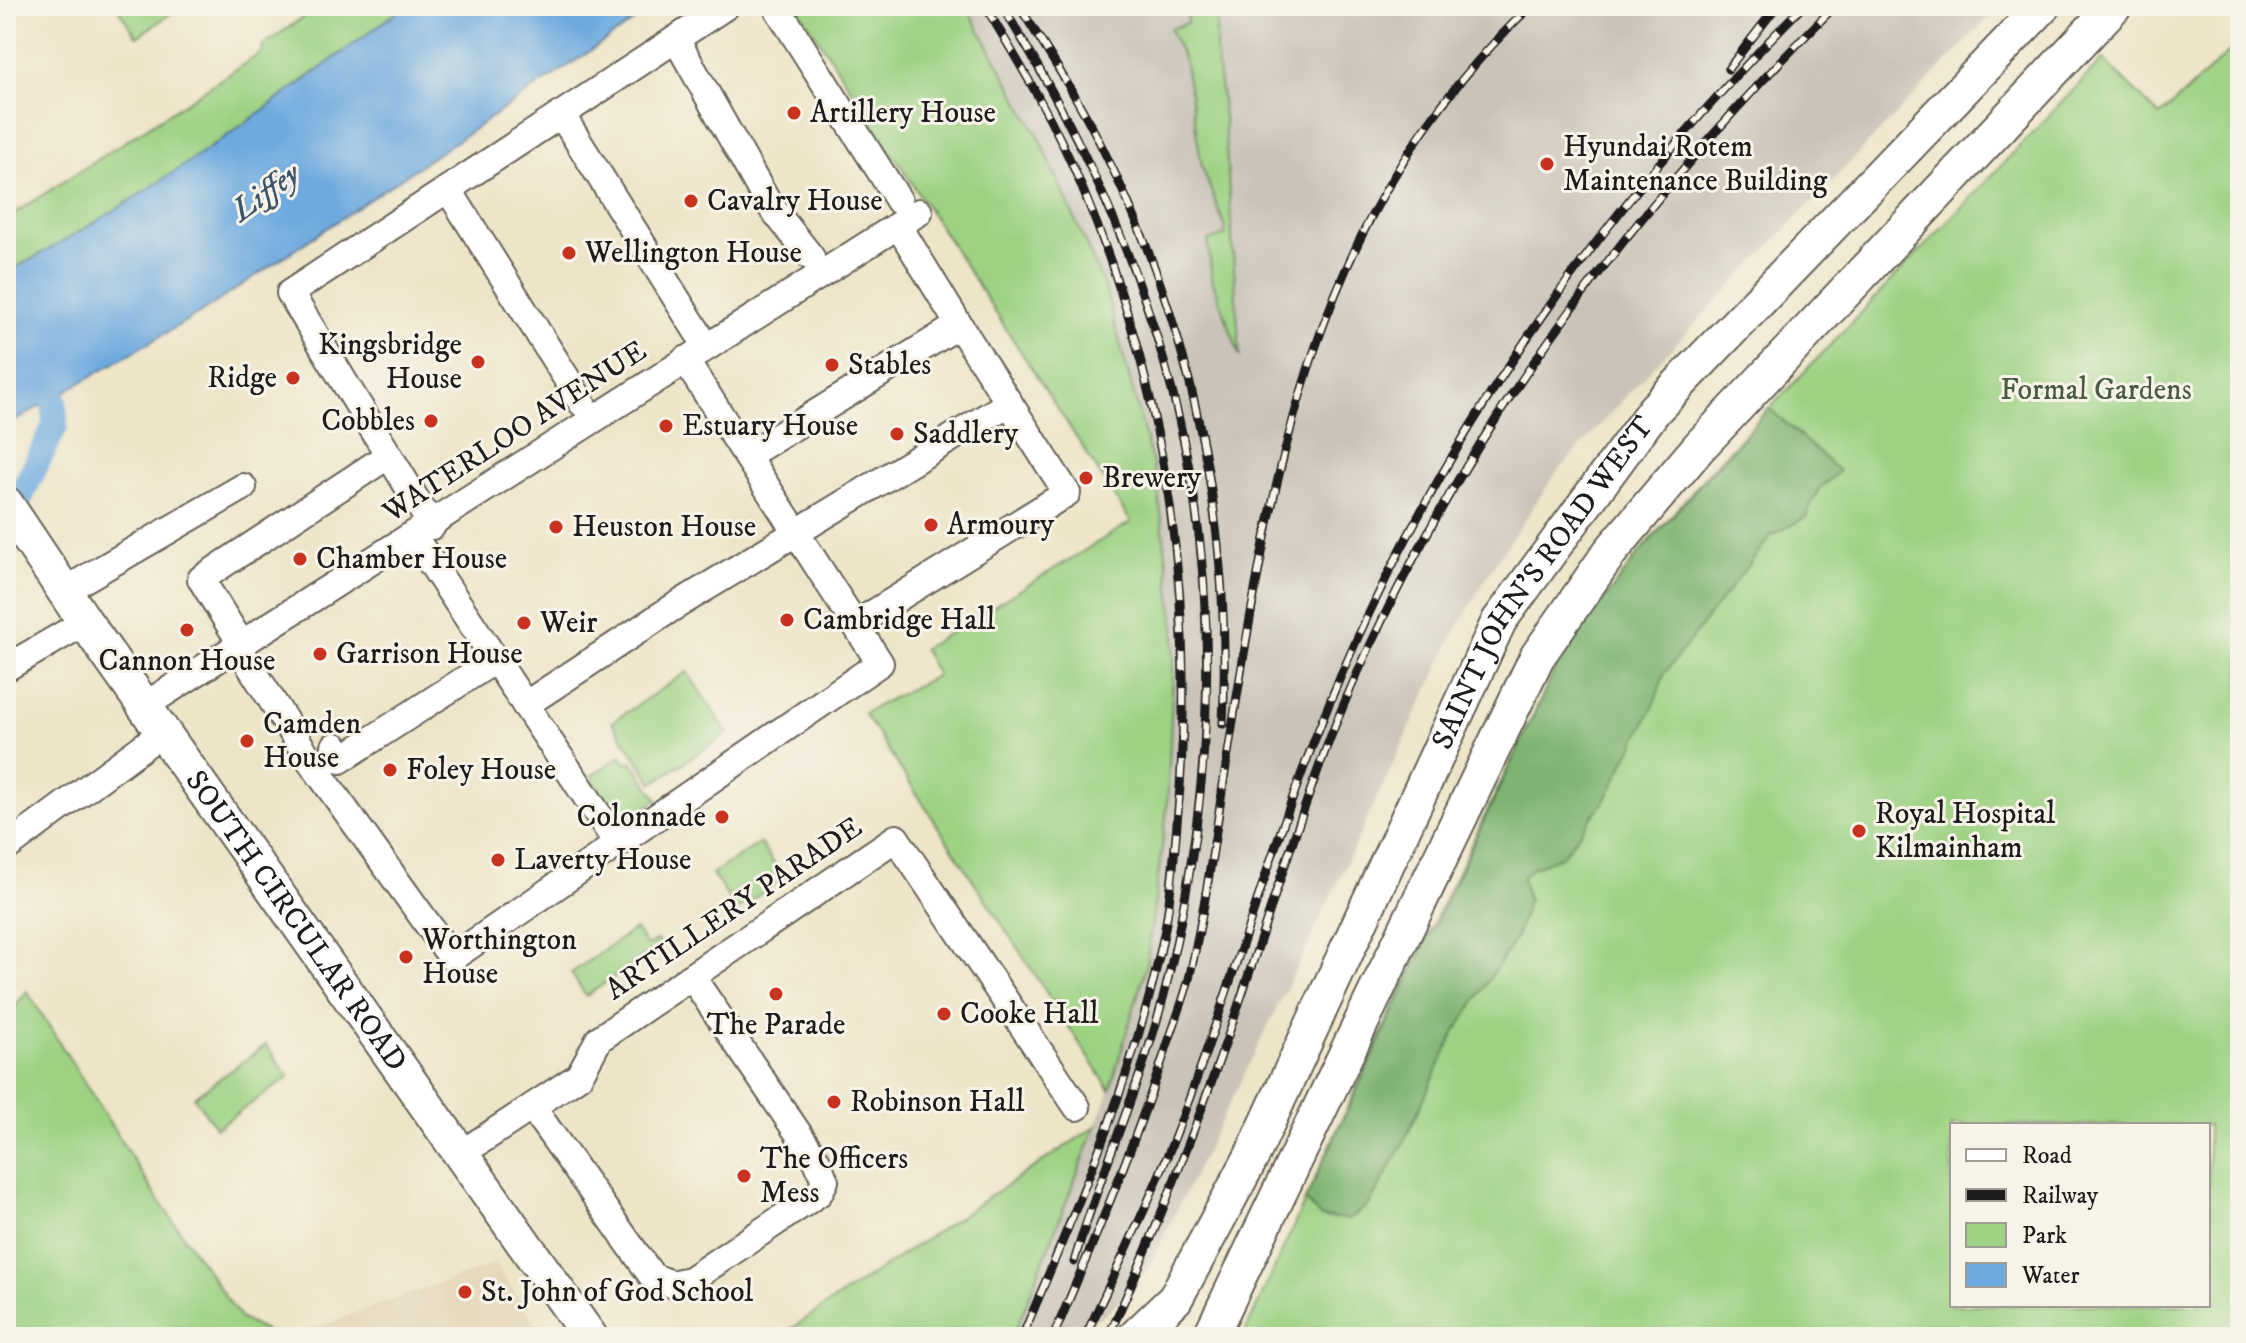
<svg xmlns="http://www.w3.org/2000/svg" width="2246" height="1343" font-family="'IM FELL DW Pica',serif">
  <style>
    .built { fill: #e4d5b7 }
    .industrial { fill: #c9c3b8 }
    .green { fill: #9dd283; stroke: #5c7750; stroke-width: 2; fill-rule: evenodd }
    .forest { fill: #7eb471; stroke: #4d6846; stroke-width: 2 }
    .water { fill: #6eaadf; stroke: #45637e; stroke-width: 2 }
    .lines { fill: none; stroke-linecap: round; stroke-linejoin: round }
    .canal { stroke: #6eaadf; stroke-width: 26 }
    .minor-casing { stroke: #666258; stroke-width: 30 }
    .major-casing { stroke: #666258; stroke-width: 38 }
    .minor { stroke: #fff; stroke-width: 26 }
    .major { stroke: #fff; stroke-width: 34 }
    .rail-casing { stroke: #1c1c1c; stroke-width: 9 }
    .rail { stroke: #f7f3e8; stroke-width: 6; stroke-dasharray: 18; stroke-linecap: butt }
    .poi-dot { fill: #c8321e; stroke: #f7f3e8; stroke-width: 3 }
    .labels { text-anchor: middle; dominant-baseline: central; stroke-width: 6; stroke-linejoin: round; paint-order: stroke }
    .poi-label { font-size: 30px; fill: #1c1c1c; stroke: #f7f3e8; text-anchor: start }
    .park-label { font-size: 30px; fill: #495c40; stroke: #f7f3e8 }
    .street-label { font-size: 30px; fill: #1c1c1c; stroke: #f7f3e8 }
    .water-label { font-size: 32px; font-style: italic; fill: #3d556a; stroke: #f7f3e8 }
  </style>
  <rect width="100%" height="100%" fill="#f7f3e8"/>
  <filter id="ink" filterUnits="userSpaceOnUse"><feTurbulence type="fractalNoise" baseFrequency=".0125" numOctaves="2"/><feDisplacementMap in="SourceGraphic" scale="16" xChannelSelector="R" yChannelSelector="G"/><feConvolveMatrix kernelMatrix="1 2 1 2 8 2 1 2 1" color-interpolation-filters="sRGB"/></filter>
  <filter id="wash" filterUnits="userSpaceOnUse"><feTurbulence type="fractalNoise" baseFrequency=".006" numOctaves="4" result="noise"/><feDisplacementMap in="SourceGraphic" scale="32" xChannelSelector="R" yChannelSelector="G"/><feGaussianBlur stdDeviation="1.8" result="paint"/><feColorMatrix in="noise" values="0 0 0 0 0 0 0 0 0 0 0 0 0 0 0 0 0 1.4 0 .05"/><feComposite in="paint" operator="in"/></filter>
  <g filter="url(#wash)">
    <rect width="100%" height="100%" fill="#eee5c8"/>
    <polygon class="built" points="495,1264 545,1337 287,1337"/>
    <polygon class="industrial" points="966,6 2000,6 1639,382 1554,476 1495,563 1454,634 1309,943 1148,1268 1111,1310 1065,1337 1013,1337 1110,1090 1146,967 1167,809 1175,629 1157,480 1105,288"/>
    <g class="green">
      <polygon points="116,6 182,6 137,37"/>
      <path d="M 319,6 L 405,6 C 276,102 148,198 6,273 L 6,219 L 261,53 L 264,45 Z"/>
      <polygon points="797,6 966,6 1039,137 1105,288 1157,480 1175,629 1167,809 1146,966 1110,1090 864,713 937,675 923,649 1131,522"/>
      <polygon points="1188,6 1217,6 1216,51 1224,117 1240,357 1212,279 1208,241 1225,235 1225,227 1202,167 1185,63 1170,29 1187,23"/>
      <path d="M 2240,42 L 2240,1337 L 1243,1337 L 1395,1003 L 1560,659 L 1640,552 L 1708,473 L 2103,59 L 2160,116 ZM 1952,1125 L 2208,1125 L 2208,1305 L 1952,1305 Z"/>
      <polygon points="687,672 728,733 653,783 612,722"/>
      <polygon points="621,756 626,764 632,761 658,800 622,823 591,776"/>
      <polygon points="760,843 784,878 737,910 712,874"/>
      <polygon points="635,929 647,946 657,940 661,945 586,996 571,973"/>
      <polygon points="27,991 157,1198 241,1319 277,1337 6,1337 6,1019"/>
      <polygon points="266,1045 289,1077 216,1128 194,1097"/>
      <polygon points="1096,1126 1013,1337 779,1337 807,1318"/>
    </g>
    <polygon class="forest" points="1769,408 1839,471 1818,490 1806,517 1771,536 1664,674 1654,705 1606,799 1561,857 1532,868 1522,877 1528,901 1516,937 1453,1036 1402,1146 1369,1205 1349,1219 1320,1217 1305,1200 1560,659 1640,552"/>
    <path class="water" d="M 405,6 L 650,6 L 648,12 L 202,312 L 6,426 L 6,273 C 148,198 276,102 405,6 Z"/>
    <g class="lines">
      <polyline class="canal" points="6,526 55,426 54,400 40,368"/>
    </g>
  </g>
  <g filter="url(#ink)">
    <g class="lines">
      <defs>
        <g id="minor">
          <polyline points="776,6 899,201"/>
          <polyline points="676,39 768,203 811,257"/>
          <polyline points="561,114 698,333"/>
          <polyline points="448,189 582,403"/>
          <polyline points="748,455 959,325 898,225"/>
          <polyline points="432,526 290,293 726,6"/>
          <polyline points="414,537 617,843"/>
          <polyline points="64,591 243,487"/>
          <polyline points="856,624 1067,493 959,325"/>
          <polyline points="242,645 201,579 389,455"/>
          <polyline points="238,647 311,762 452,958 880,663 685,360"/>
          <polyline points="6,668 85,622"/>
          <polyline points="525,705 669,610 1009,403"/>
          <polyline points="144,706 919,212"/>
          <polyline points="335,746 340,760 495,660"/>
          <polyline points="6,848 163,732"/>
          <polyline points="532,1107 652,1276 671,1284 690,1280 819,1193 825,1181 817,1161 692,977"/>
          <polyline points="462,1153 579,1076 599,1039 896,838 1077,1107"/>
        </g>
        <g id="major">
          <path id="s1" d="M 6,504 L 85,622 L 590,1337"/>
          <path id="s2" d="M 1135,1337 L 1175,1299 L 1252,1156 L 1499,621 L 1654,410 L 2043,6"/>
          <polyline points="1210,1337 1537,657 1610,552 1699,447 2114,6"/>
        </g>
      </defs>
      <use href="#minor" class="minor-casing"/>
      <use href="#major" class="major-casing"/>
      <use href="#minor" class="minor"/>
      <use href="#major" class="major"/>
      <defs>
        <g id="rail">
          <path d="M 985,6 C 1020,64 1055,122 1081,185 C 1166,386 1198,606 1177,823 C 1174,860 1171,898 1164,934 C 1136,1072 1077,1208 1022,1337"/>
          <path d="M 1002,6 C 1198,321 1255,624 1166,987 C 1143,1081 1101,1169 1074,1262"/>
          <path d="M 1019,6 C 1048,52 1078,98 1102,147 C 1193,327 1232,524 1223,724"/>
          <polyline points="1728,69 1777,6"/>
          <path d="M 1053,1337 C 1093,1244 1132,1151 1164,1055 C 1172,1030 1182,1005 1189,979 C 1205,909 1215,837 1226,766 C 1271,480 1309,215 1531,6"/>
          <path d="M 1085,1337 C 1121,1260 1158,1185 1187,1105 C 1234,978 1271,847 1322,721 C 1430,451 1599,211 1803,6"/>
          <path d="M 1108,1337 C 1152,1241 1190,1143 1225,1044 C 1263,937 1294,828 1336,723 C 1449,449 1626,214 1835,6"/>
        </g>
      </defs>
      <use href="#rail" class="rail-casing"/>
      <use href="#rail" class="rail"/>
    </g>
  </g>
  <g class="poi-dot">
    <circle cx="794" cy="113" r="8"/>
    <circle cx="1547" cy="164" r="8"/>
    <circle cx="691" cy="201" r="8"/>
    <circle cx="569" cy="253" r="8"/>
    <circle cx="478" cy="362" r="8"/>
    <circle cx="832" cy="365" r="8"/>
    <circle cx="293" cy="378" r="8"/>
    <circle cx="431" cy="421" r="8"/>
    <circle cx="666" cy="426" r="8"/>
    <circle cx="897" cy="434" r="8"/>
    <circle cx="1086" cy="478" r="8"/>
    <circle cx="931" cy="525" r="8"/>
    <circle cx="556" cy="527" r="8"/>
    <circle cx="300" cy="559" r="8"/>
    <circle cx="787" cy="620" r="8"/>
    <circle cx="524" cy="623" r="8"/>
    <circle cx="187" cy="630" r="8"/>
    <circle cx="320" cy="654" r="8"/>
    <circle cx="247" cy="741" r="8"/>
    <circle cx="390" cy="770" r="8"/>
    <circle cx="722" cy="817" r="8"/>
    <circle cx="1859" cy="831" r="8"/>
    <circle cx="498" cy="860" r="8"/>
    <circle cx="406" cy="957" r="8"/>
    <circle cx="776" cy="994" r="8"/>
    <circle cx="944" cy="1014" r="8"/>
    <circle cx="834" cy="1102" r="8"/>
    <circle cx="744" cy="1176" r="8"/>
    <circle cx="465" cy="1292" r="8"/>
  </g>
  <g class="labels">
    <g class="poi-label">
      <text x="810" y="113">Artillery House</text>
      <text x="1563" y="147">Hyundai Rotem<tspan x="1563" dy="34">Maintenance Building</tspan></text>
      <text x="707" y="201">Cavalry House</text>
      <text x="585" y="253">Wellington House</text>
      <text x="462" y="345" text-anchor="end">Kingsbridge<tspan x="462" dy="34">House</tspan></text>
      <text x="848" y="365">Stables</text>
      <text x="277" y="378" text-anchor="end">Ridge</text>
      <text x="415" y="421" text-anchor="end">Cobbles</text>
      <text x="682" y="426">Estuary House</text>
      <text x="913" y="434">Saddlery</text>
      <text x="1102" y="478">Brewery</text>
      <text x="947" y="525">Armoury</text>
      <text x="572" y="527">Heuston House</text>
      <text x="316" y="559">Chamber House</text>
      <text x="803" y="620">Cambridge Hall</text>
      <text x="540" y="623">Weir</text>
      <text x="336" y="654">Garrison House</text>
      <text x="187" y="661" text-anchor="middle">Cannon House</text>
      <text x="263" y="724">Camden<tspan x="263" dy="34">House</tspan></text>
      <text x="406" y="770">Foley House</text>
      <text x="1875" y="814">Royal Hospital<tspan x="1875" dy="34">Kilmainham</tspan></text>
      <text x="706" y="817" text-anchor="end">Colonnade</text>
      <text x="514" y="860">Laverty House</text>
      <text x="422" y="940">Worthington<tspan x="422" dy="34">House</tspan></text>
      <text x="960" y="1014">Cooke Hall</text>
      <text x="776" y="1025" text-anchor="middle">The Parade</text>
      <text x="850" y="1102">Robinson Hall</text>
      <text x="760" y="1159">The Officers<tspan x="760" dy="34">Mess</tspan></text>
      <text x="481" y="1292">St. John of God School</text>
    </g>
    <g class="park-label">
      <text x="2096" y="390">Formal Gardens</text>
    </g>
    <g class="street-label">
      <text transform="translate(515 432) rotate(-33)">WATERLOO AVENUE</text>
      <text stroke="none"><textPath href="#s2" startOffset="862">SAINT JOHN'S ROAD WEST</textPath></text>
      <text transform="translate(734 909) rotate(-34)">ARTILLERY PARADE</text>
      <text stroke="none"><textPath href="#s1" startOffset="508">SOUTH CIRCULAR ROAD</textPath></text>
    </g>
    <g class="water-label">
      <text transform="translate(266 193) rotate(-36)">Liffey</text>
    </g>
  </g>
  <rect width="2246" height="1343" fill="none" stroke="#f7f3e8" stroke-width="32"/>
  <rect x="1950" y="1123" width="260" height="184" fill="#f7f3e8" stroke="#9f9d96" stroke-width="2"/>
  <rect x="1966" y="1149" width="40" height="12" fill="#ffffff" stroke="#9f9d96" stroke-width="2"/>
  <text x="2022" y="1163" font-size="24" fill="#1c1c1c">Road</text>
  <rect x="1966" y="1189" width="40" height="12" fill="#1c1c1c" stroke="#9f9d96" stroke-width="2"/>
  <text x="2022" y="1203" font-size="24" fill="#1c1c1c">Railway</text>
  <rect x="1966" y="1223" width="40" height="24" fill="#9dd283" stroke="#9f9d96" stroke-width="2"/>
  <text x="2022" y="1243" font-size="24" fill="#1c1c1c">Park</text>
  <rect x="1966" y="1263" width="40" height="24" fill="#6eaadf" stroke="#9f9d96" stroke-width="2"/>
  <text x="2022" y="1283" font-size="24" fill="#1c1c1c">Water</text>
</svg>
